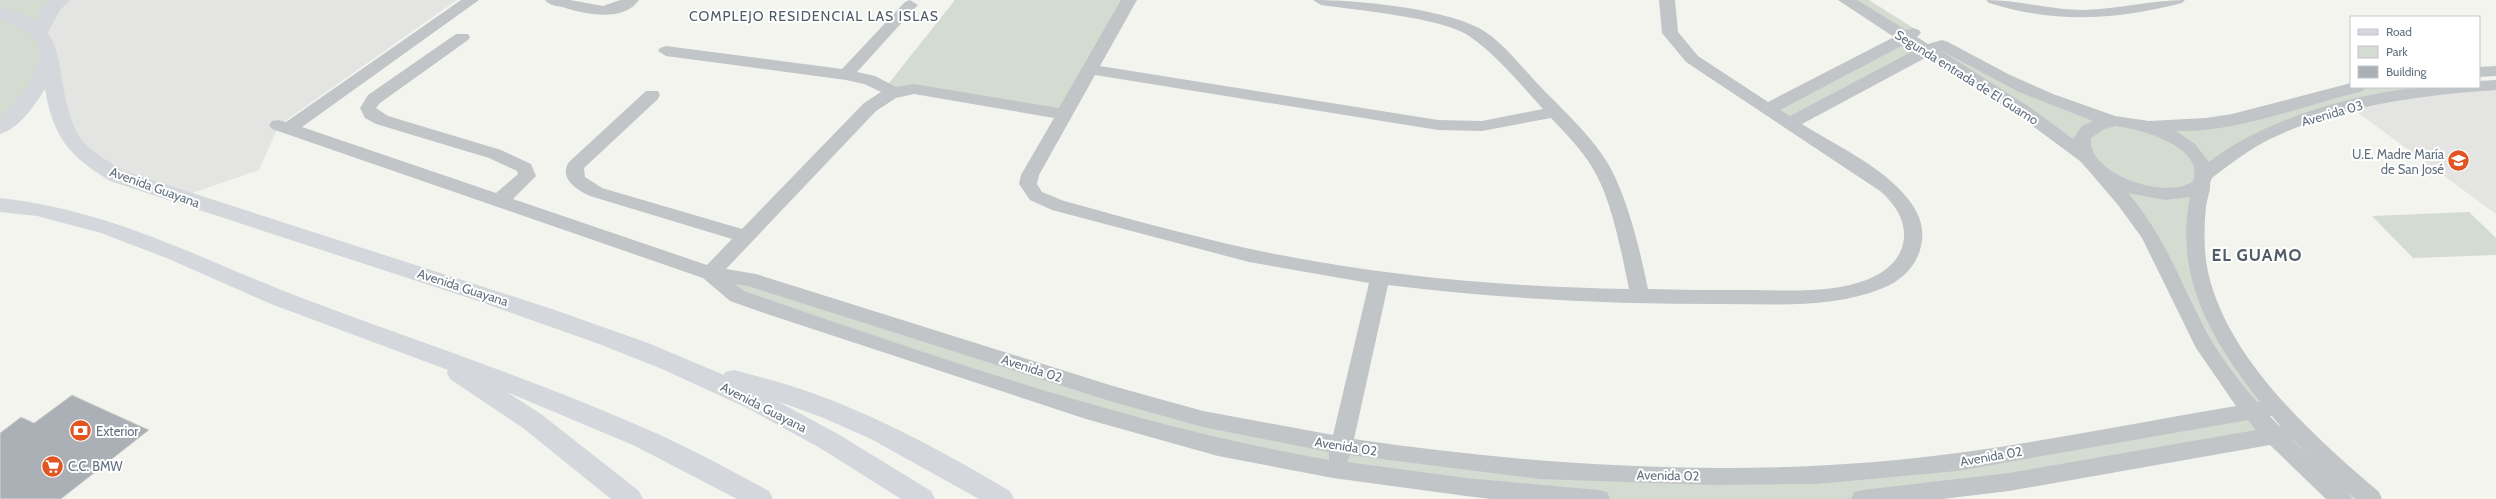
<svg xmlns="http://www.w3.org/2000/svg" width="2496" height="499" font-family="Cabin,sans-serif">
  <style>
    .built { fill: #e4e5e3 }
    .green { fill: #d4dbd1 }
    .building { fill: #aab0b5; stroke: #d5d5d2 }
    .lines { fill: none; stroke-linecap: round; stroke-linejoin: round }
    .street { fill: #c1c5c8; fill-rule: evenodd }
    .secondary { fill: #d4d8dc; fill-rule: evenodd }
    .primary { fill: #d4d8dc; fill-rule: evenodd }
    .labels { text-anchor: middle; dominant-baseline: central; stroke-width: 4; stroke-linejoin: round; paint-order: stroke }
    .street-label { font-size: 13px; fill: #637280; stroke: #fff }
    .poi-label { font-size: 13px; fill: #637280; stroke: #fff; text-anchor: start }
    .neighbourhood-label { font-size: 14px; letter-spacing: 1px; fill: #515c66; stroke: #fff }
    .district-label { font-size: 17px; font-weight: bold; letter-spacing: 1px; fill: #515c66; stroke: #fff }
  </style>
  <rect width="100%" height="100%" fill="#f4f4ef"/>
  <g class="built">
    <polygon points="61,0 457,0 279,125 259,170 181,197 80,151 49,59 45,18"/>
    <polygon points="2496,85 2496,214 2350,107 2479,87"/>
  </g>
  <g class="green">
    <polygon points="0,0 61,0 45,18 49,59 0,127"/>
    <polygon points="955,0 1129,0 1064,114 914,89 870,107"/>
    <polygon points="1846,0 1869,0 1918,31 1905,38 1927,51 1940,44 2094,115 2188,126 2357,87 2470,87 2393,97 2277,130 2202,184 2205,293 2277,407 2255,411 2275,434 2298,431 2371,499 2341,499 2275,434 1862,499 1599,499 1243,452 737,296 710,273 1113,394 1462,462 1816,475 2254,411 2176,285 2086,157 1927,51 1790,123 1768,109 1905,38"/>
    <polygon points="2469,212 2496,238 2496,255 2413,258 2372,216"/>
  </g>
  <polygon class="building" points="72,395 149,430 61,499 0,499 0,433 21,417 34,423"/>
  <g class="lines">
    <g class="street">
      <path d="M 461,0 L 479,0 L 302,127 L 496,193 L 518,174 L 517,171 L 489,158 L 376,124 L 365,118 L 360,108 L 368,95 L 456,34 L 468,34 L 470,37 L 468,40 L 380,103 L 376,108 L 388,116 L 501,150 L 531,164 L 536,176 L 513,199 L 707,265 L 732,239 L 590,196 C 577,190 558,178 569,162 L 646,91 L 658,91 L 660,95 L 658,99 L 584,168 L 585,177 L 602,188 L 742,229 L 864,103 L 881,92 L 864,84 L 846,80 L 666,56 L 658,51 L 660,48 L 666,46 L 842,69 L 905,2 L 910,0 L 918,5 L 915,8 L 857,72 L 875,76 L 896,87 L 914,84 L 1059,108 L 1121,0 L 1137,0 L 1100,66 L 1438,120 L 1482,121 L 1543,109 C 1520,84 1498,56 1469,36 C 1444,18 1356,10 1321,5 L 1313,0 C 1357,0 1440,8 1479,28 C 1501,40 1519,64 1536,82 C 1562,110 1599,141 1615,177 C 1631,212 1640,251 1648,289 C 1681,290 1713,290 1746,290 C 1785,290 1831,294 1869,279 C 1885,272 1899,261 1903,244 C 1908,222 1895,204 1880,191 L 1686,62 L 1662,33 L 1659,0 L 1675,0 L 1678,32 L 1698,56 L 1768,102 L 1894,37 L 1838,0 L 1857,0 L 1906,30 L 1913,28 L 1919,30 L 1921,33 L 1917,37 L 1928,44 L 1942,40 L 1948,42 L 2010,75 L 2053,94 L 2115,116 L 2149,121 L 2206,118 L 2232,114 L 2351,83 L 2351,87 L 2365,87 L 2363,91 C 2304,105 2237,133 2176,131 L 2195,144 L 2209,162 C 2264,119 2358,92 2427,87 C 2444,86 2462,87 2479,87 L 2479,81 L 2496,80 L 2496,90 C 2420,95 2337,106 2268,140 C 2247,151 2230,164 2212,178 L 2210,183 C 2211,190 2207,199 2206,207 C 2204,225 2204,243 2206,261 C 2220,353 2312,435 2379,492 L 2382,499 L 2356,499 L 2350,494 L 2352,499 L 2326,499 L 2270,445 L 2009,491 L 1942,499 L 1851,499 L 1854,492 L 1862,490 L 2009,473 L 2256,430 L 2248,420 L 1957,471 L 1816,484 L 1713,485 L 1540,479 L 1350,455 L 1347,462 L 1466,478 L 1599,490 L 1607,492 L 1610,499 L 1491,499 L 1466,496 L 1333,478 L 1218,456 L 1086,419 L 767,314 L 730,301 L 703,278 L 272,129 L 269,125 L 272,121 L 278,120 L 286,122 ZM 1905,44 L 1915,50 L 1790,116 L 1780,110 ZM 1940,50 L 2019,92 L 2093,121 L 2082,126 L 2073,139 L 2031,108 ZM 1927,57 L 2019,116 L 2080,161 L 2089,171 L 2118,205 L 2142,238 L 2196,348 L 2236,406 C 2123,425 2010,449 1897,460 C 1720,477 1530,465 1354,439 L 1388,285 C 1499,299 1610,304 1721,304 C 1775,304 1832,309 1883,288 C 1901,281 1917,266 1921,246 C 1926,226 1917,208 1903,193 C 1876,163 1835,145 1802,124 ZM 1095,75 L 1438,130 L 1482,131 L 1551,118 C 1568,136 1586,154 1597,176 C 1613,207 1622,255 1629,289 C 1510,287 1391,277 1275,254 C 1204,240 1134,220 1064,201 L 1042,192 L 1037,184 L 1039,175 ZM 914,94 L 1054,118 L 1021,175 L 1019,184 L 1030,200 L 1052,210 L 1249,262 L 1369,283 L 1333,435 L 1203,411 L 1113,386 L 756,274 L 726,269 L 876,111 L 896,98 ZM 2116,126 C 2139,129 2206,146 2193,181 C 2168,201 2086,174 2091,138 L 2104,129 ZM 2128,193 L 2165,200 L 2190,197 C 2174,279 2212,340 2260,402 L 2257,402 C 2239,381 2221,358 2207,333 C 2180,282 2166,238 2128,193 ZM 735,284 L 748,286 L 1113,402 L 1203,427 L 1329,452 L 1329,460 C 1129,425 936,357 744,291 ZM 2270,416 L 2272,416 L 2280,426 L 2279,426 ZM 2293,440 L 2294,440 L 2312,459 Z"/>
      <path d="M 545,0 L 570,0 L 603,6 L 620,0 L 639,0 C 623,23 584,14 562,7 C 556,6 549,5 545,0 Z"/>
      <path d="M 1986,0 C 2019,0 2050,10 2084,10 C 2118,9 2151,0 2185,0 L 2182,3 C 2114,20 2057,24 1989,3 Z"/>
      <polygon points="2496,66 2496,76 2479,77 2479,67"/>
    </g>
    <polygon class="secondary" points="50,0 70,0 60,10 46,36 34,36 31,32 43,7"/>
    <g class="primary">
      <path d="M 0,8 C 64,23 55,51 67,105 C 70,115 73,127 79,136 C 90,152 108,161 124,171 L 552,309 L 648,343 L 724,375 L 725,372 L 734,370 C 760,377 787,384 812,393 C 882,418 947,454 1010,491 L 1014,499 L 979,499 L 871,439 L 821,417 L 777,401 L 838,434 L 931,491 L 935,499 L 901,499 L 820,448 L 749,409 L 662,369 L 599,344 L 472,299 L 110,181 C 69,156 53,137 45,89 C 35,105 19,129 0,134 L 0,117 C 17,101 56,60 32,36 C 23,27 12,24 0,19 Z"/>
      <path d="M 0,198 C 115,211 197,258 302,298 C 418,342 537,380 651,431 C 692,449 730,470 769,491 L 773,499 L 737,499 L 635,446 L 507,392 L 541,414 L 639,491 L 643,499 L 611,499 L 523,428 L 450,379 L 447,373 L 448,370 L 271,304 L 169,259 L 101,233 L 37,216 L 0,212 Z"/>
    </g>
  </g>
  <defs>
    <symbol id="school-disc" viewBox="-11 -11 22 22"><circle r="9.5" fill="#e15522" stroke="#fff"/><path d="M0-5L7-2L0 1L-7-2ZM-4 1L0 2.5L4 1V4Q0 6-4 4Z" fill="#fff"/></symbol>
    <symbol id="bank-disc" viewBox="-11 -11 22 22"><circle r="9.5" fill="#e15522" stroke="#fff"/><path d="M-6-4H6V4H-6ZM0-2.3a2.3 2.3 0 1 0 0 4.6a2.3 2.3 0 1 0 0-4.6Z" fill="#fff"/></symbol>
    <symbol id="supermarket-disc" viewBox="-11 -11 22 22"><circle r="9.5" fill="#e15522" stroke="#fff"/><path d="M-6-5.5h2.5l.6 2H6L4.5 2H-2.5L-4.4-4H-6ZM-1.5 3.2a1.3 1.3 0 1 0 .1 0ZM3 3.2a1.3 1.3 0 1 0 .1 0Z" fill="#fff"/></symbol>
  </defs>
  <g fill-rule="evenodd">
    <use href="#school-disc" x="2446" y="148" width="25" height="25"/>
    <use href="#bank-disc" x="68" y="418" width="25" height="25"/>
    <use href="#supermarket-disc" x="40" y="454" width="25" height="25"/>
  </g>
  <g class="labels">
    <g class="street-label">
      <text transform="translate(1967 77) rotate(32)">Segunda entrada de El Guamo</text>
      <text transform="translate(2332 113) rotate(-16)">Avenida 03</text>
      <text transform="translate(155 187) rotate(20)">Avenida Guayana</text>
      <text transform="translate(463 287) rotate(18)">Avenida Guayana</text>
      <text transform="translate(1032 368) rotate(18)">Avenida 02</text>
      <text transform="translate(764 407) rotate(27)">Avenida Guayana</text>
      <text transform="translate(1346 446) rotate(9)">Avenida 02</text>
      <text transform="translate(1991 456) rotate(-10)">Avenida 02</text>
      <text transform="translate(1668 475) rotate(1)">Avenida 02</text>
    </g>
    <g class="poi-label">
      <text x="2444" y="154" text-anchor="end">U.E. Madre María<tspan x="2444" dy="15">de San José</tspan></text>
      <text x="96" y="431">Exterior</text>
      <text x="68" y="466">C.C. BMW</text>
    </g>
    <g class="neighbourhood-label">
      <text x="814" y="16">COMPLEJO RESIDENCIAL LAS ISLAS</text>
    </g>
    <g class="district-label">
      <text x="2257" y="255">EL GUAMO</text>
    </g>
  </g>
  <rect x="2350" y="16" width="130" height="72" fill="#ffffff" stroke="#c1c7cc"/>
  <rect x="2358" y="29" width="20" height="6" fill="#d4d8dc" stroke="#c1c7cc"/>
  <text x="2386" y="36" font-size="12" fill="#637280">Road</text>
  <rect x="2358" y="46" width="20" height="12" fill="#d4dbd1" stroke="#c1c7cc"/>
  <text x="2386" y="56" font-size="12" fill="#637280">Park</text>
  <rect x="2358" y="66" width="20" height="12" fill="#aab0b5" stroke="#c1c7cc"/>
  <text x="2386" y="76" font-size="12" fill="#637280">Building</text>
</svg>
